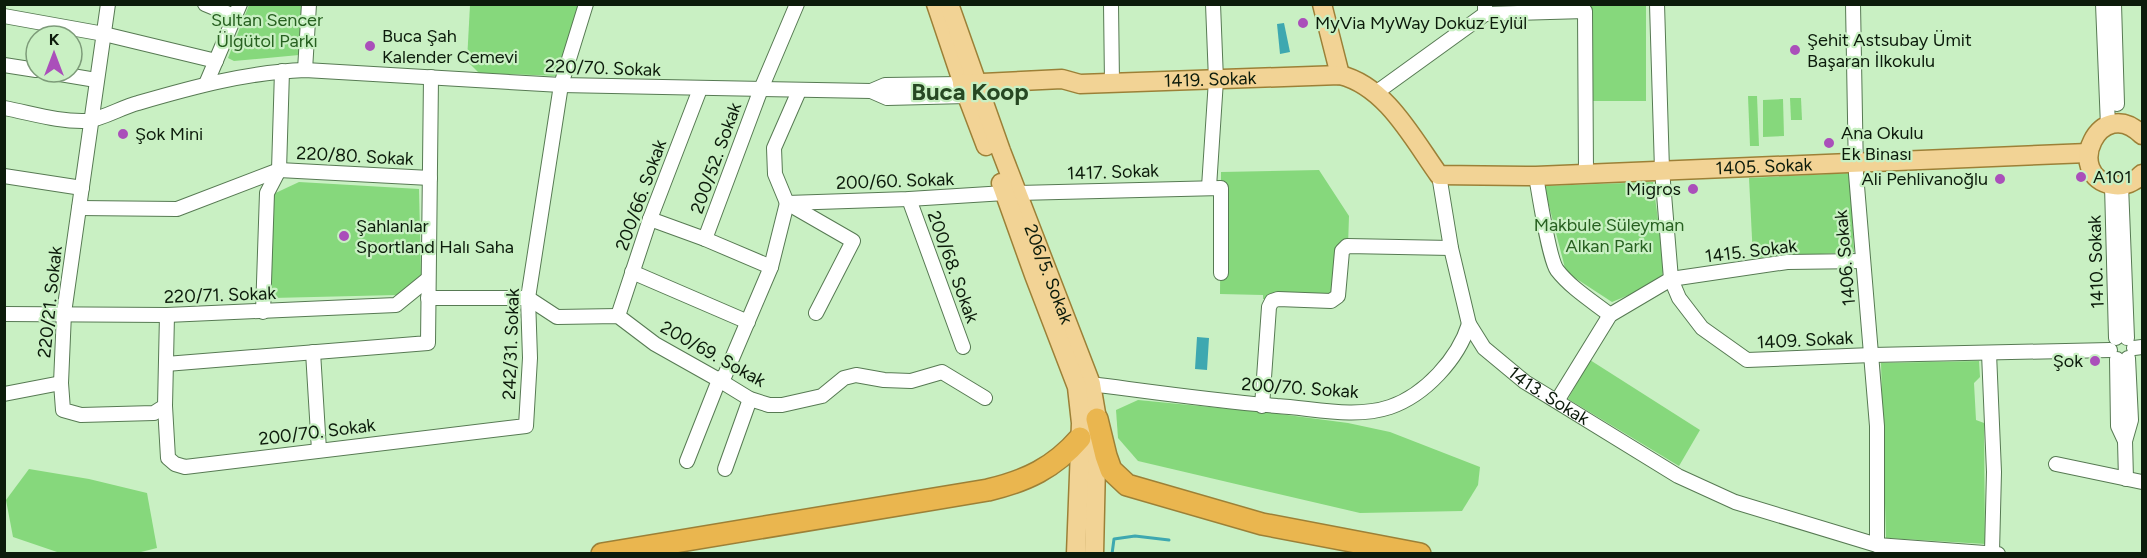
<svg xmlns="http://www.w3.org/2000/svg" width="2147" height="558" font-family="Figtree,sans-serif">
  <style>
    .green { fill: #86d87c }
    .water { fill: #3ea8b0 }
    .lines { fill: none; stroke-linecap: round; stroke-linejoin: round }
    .stream { stroke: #3ea8b0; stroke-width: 3 }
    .minor-casing { stroke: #577a53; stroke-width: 16 }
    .major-casing { stroke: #9c8037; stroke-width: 21 }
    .highway-casing { stroke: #9c8037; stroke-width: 24 }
    .minor { stroke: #fff; stroke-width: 14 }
    .major { stroke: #f2d395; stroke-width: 18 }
    .highway { stroke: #eab64f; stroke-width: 21 }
    .poi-dot { fill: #aa4fba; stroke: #c9f0c3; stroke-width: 2 }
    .labels { text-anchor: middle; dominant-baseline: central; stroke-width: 4.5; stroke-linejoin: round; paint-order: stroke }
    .park-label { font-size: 18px; fill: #276020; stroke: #c9f0c3 }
    .poi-label { font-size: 18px; fill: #0c1b0b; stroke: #c9f0c3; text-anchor: start }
    .street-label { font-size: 18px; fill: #0c1b0b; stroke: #c9f0c3 }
    .district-label { font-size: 24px; font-weight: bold; fill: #274823; stroke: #c9f0c3 }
  </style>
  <rect width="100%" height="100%" fill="#c9f0c3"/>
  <g class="green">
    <polygon points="249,5 303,5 299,55 234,61 228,58"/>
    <polygon points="470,5 583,5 558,76 479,73 467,61"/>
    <polygon points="1590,5 1646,5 1646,101 1591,101"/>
    <polygon points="1748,96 1757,96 1759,146 1750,146"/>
    <polygon points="1801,98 1802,120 1791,120 1790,98"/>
    <polygon points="1783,99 1784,136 1763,137 1763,100"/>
    <polygon points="1319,170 1349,216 1348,246 1338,293 1329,301 1263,299 1263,295 1220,294 1221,172"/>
    <polygon points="1850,173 1854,252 1753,258 1749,178"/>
    <polygon points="299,182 419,189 421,275 397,295 272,298 267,197"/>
    <polygon points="1653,182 1664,266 1662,277 1655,284 1612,302 1566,272 1544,186"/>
    <polygon points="1590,360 1700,430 1679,466 1568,399"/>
    <polygon points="1979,361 1980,377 1974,383 1976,420 1984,423 1985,544 1886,538 1881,363"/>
    <polygon points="1138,400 1272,413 1348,423 1390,432 1480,467 1478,485 1462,511 1360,513 1138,461 1118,438 1116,410"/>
    <polygon points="29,469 89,479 147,493 157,548 137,553 60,553 13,537 6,500"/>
  </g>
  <g class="water">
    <polygon points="1284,23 1290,52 1280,54 1277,24"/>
    <polygon points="1197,337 1209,338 1207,370 1195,369"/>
  </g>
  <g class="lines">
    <polyline class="stream" points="1112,554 1114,539 1135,536 1169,540"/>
    <defs>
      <g id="minor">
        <polyline points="108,4 64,313 61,383 63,410 81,415 154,413 165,406 167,315"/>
        <polyline points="205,4 234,16"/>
        <polyline points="1111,4 1112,83"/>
        <polyline points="1485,4 1485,14 1585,11 1586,173"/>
        <polyline points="1657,4 1662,170 1671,279 1679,298 1702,328 1747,360 1872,355 2110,350"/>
        <polyline points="1853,4 1856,174 1877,426 1877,545"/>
        <polyline points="2103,4 2108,126"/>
        <polyline points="2114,4 2117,104"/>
        <polyline points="4,16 104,34 216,61"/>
        <polyline points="4,65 36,70"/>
        <polyline points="305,70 309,4"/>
        <polyline points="48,72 96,80"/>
        <polyline points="206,84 240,4"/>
        <polyline points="799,91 774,148 775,174 787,203 853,241 816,313"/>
        <polyline points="871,91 887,98 967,96"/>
        <polyline points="1377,92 1485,14"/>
        <path d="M 4,108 C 31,113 59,122 86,121 C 103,119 122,107 138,103 C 193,87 248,72 305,70 L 561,85 L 871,91 L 885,85 L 962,84"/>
        <path id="s1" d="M 1439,175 L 1451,248 L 1469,324 L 1484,348 L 1525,382 L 1678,476 L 1735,502 L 1877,545 L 1998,554"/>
        <polyline points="4,176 82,188"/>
        <path d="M 1536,176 C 1539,193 1549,259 1557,270 C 1571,288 1592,301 1610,315"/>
        <polyline points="2112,185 2116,338"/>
        <polyline points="2121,185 2127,338"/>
        <polyline points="1209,187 1216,80 1213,4"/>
        <polyline points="1018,193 1221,188 1221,273"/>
        <polyline points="909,199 963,347"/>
        <polyline points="79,208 177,209 279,170 430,178"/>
        <polyline points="650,219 705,239 771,267"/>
        <polyline points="705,239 761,89 797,4"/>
        <polyline points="632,272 748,322"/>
        <polyline points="428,298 528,298 557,317 618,316 655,344 719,380 750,399 769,405 782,405 822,396 844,378 856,375 884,380 911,381 942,372 985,398"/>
        <polyline points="263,312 267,193 279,170 282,71"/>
        <polyline points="4,314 167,315 396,305 428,279"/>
        <polyline points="618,316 650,219 700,89"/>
        <polyline points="2134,348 2142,347"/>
        <polyline points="313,352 319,450"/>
        <polyline points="1989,353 1994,472 1992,552"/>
        <polyline points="2117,359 2118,426 2125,441"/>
        <polyline points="166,364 428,343 431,77"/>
        <path d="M 1091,384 C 1153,392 1215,401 1277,406 C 1313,408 1354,419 1390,407 C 1425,395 1458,359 1469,324"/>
        <polyline points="4,394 61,383"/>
        <polyline points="1557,401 1610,315 1671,279 1787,262 1863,261"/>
        <polyline points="165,406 168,458 175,464 185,467 526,426 530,358 528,298 561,85 586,4"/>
        <polyline points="1262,406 1269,307 1272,301 1278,299 1331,301 1338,296 1342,251 1347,246 1451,248"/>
        <polyline points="687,461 719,380 725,375 771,267 787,203 909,199 1005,193"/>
        <polyline points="2056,464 2142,482"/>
        <polyline points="725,469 750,399"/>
        <polyline points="2126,479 2125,441 2131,420 2128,358"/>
      </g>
      <g id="major">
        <polyline points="936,4 967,96 986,146"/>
        <path id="s2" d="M 949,4 L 1001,151 L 1091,384 L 1097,419 L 1094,554"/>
        <polyline points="1322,4 1340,75"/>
        <path id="s3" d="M 962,84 L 1062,79 L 1080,84 L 1340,75 C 1386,86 1413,139 1439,175 L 1536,176 L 2088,153"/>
        <path d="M 2142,135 C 2100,93 2062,176 2113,185 C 2124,187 2135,182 2142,174"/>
        <polyline points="1001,183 1034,275 1077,387 1081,423 1076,554"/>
      </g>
      <g id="highway">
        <polyline points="1097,419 1106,456 1111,470 1127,485 1262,524 1420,554"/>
        <path d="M 602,554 L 988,490 C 1026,481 1054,468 1080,438"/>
      </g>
    </defs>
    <use href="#minor" class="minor-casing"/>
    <use href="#major" class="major-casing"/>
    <use href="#highway" class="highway-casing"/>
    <use href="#minor" class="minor"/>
    <use href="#major" class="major"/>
    <use href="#highway" class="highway"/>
  </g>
  <g class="poi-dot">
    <circle cx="1303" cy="23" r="6"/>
    <circle cx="370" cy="46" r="6"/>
    <circle cx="1795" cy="50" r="6"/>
    <circle cx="123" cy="134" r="6"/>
    <circle cx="1829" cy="143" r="6"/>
    <circle cx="2081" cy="177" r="6"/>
    <circle cx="2000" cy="179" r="6"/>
    <circle cx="1693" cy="189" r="6"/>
    <circle cx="344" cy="236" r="6"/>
    <circle cx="2095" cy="361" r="6"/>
  </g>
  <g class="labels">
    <g class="park-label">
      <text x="267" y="20">Sultan Sencer<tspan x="267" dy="21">Ülgütol Parkı</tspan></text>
      <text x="1609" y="225">Makbule Süleyman<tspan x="1609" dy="21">Alkan Parkı</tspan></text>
    </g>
    <g class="poi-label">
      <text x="1315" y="23">MyVia MyWay Dokuz Eylül</text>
      <text x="382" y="36">Buca Şah<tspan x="382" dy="21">Kalender Cemevi</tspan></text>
      <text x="1807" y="40">Şehit Astsubay Ümit<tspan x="1807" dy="21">Başaran İlkokulu</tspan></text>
      <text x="1841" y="133">Ana Okulu<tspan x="1841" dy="21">Ek Binası</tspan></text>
      <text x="135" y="134">Şok Mini</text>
      <text x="2093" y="177">A101</text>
      <text x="1988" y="179" text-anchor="end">Ali Pehlivanoğlu</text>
      <text x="1681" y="189" text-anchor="end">Migros</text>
      <text x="356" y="226">Şahlanlar<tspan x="356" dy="21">Sportland Halı Saha</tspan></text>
      <text x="2083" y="361" text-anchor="end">Şok</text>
    </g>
    <g class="street-label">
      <text transform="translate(603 68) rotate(2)">220/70. Sokak</text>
      <text stroke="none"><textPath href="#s3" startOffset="249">1419. Sokak</textPath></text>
      <text transform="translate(355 156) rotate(3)">220/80. Sokak</text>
      <text transform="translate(716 158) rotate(-70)">200/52. Sokak</text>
      <text stroke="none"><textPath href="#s3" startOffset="848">1405. Sokak</textPath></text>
      <text transform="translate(1113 172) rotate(-2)">1417. Sokak</text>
      <text transform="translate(895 181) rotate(-2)">200/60. Sokak</text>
      <text transform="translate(641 195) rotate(-70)">200/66. Sokak</text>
      <text transform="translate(1751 251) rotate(-7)">1415. Sokak</text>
      <text transform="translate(1845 258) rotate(-95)">1406. Sokak</text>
      <text transform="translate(2096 262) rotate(-92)">1410. Sokak</text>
      <text transform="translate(953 267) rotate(70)">200/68. Sokak</text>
      <text stroke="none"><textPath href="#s2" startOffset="288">206/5. Sokak</textPath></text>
      <text transform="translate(220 295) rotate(-2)">220/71. Sokak</text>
      <text transform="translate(50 302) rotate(-84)">220/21. Sokak</text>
      <text transform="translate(1805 340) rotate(-3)">1409. Sokak</text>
      <text transform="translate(511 344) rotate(-88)">242/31. Sokak</text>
      <text transform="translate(713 354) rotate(29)">200/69. Sokak</text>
      <text transform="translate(1300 388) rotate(4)">200/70. Sokak</text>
      <text stroke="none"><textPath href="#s1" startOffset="261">1413. Sokak</textPath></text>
      <text transform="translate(317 432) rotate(-7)">200/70. Sokak</text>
    </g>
    <g class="district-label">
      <text x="970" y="91">Buca Koop</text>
    </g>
  </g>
  <rect width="2147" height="558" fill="none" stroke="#0c1b0b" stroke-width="12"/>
  <g transform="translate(54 54)"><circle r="28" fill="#c9f0c3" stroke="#7d9b79" stroke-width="1.5"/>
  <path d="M0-4.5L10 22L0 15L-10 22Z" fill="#aa4fba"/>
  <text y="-9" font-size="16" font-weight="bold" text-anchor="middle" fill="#0c1b0b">K</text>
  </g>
</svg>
